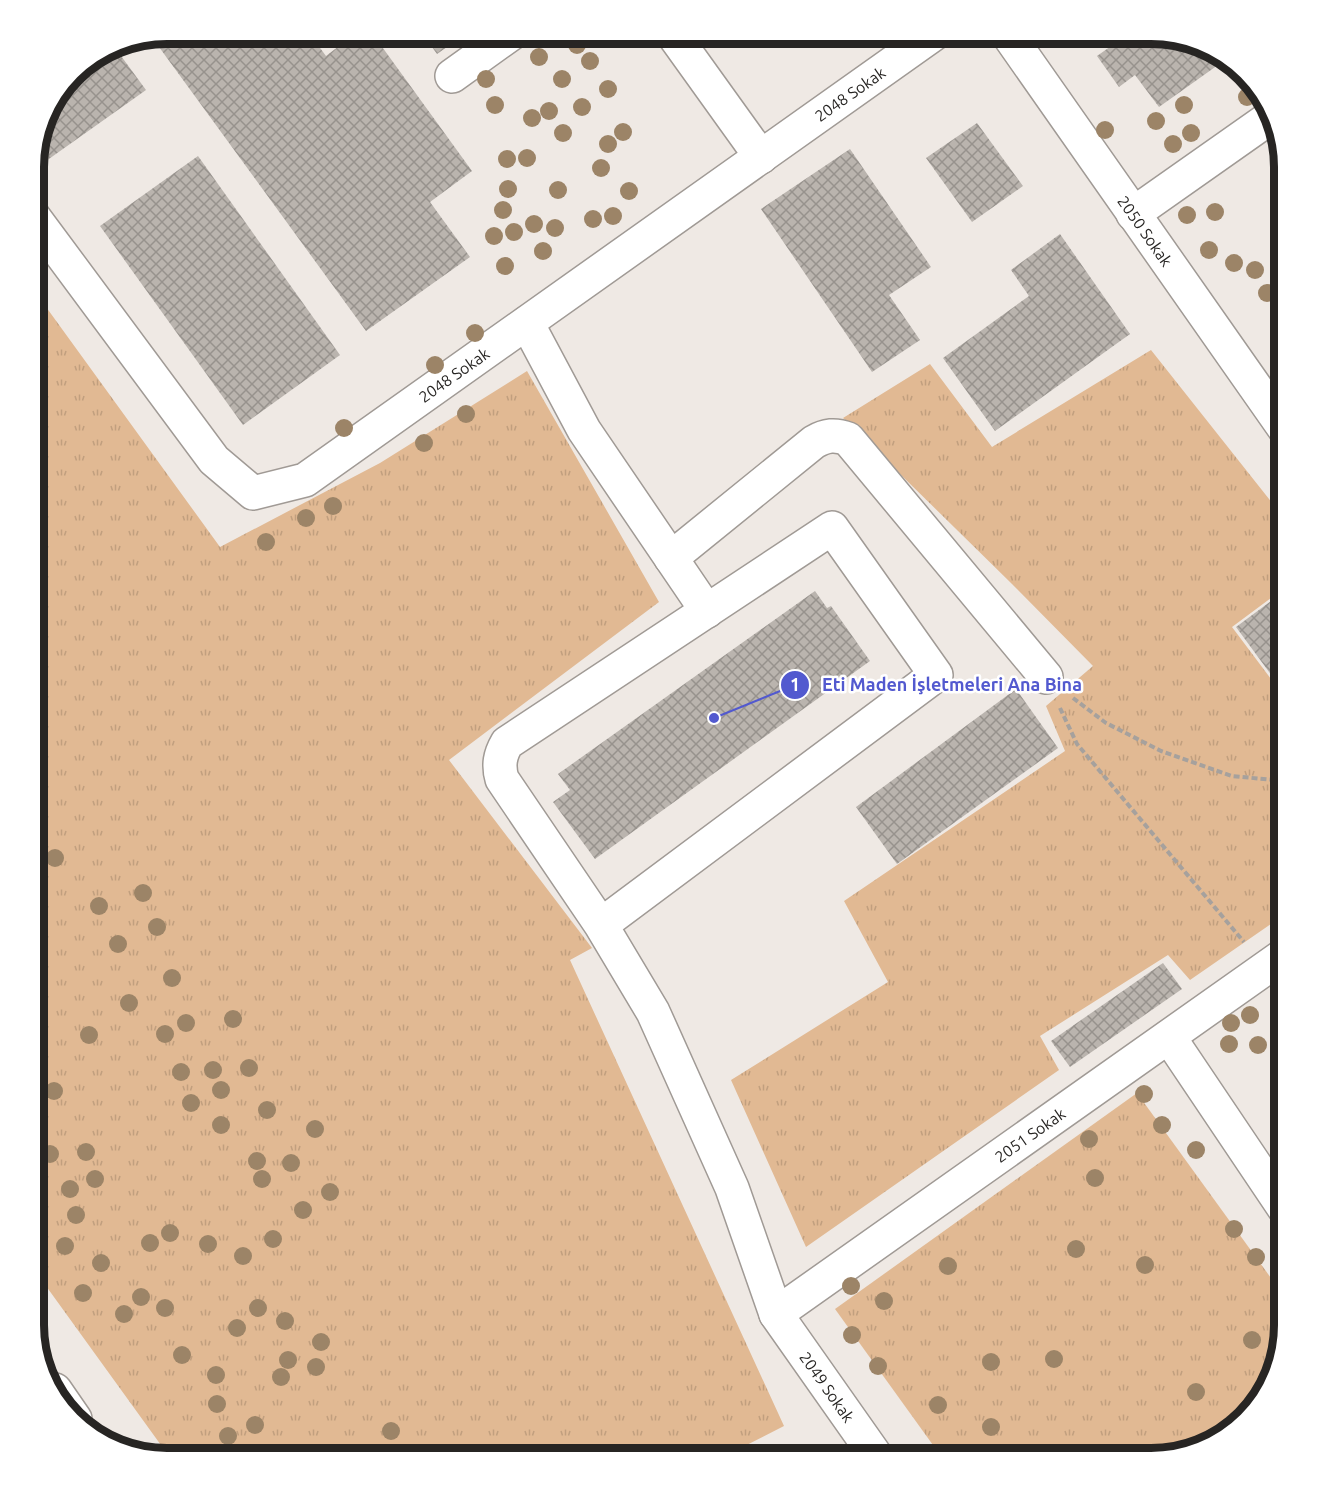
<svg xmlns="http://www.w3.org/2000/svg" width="1317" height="1492" font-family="Ubuntu,sans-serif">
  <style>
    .grass { fill: url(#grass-tufts) }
    .building { fill: url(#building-cross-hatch) }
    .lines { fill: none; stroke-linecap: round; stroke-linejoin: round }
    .minor-casing { stroke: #a09a95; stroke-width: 36 }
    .major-casing { stroke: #a09a95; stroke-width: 36 }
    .path { stroke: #a6a19d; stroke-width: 4; stroke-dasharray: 6 3; stroke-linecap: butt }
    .minor { stroke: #fff; stroke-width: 33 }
    .major { stroke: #fff; stroke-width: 33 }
    .tree { fill: #9c8467 }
    .labels { text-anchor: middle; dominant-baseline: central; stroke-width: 5; stroke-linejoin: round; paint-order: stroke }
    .street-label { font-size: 16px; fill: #272523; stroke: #fff }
    .rim { fill: none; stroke: #272523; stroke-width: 8 }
    .leader { fill: none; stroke: #5259cf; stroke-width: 2 }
    .callout-dot { fill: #5259cf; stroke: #fff; stroke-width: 2 }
    .mark-label { font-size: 18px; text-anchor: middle; font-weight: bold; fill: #fff }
    .callout-label { font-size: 18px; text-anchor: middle; font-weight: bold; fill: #5259cf; stroke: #fff; stroke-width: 5; stroke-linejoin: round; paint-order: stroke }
  </style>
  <defs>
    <pattern id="grass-tufts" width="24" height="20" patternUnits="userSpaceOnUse" patternTransform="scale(1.5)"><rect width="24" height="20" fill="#e1b993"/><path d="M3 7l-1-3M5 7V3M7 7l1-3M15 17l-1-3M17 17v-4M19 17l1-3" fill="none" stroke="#c19f7e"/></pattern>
    <pattern id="building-cross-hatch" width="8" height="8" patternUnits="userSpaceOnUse" patternTransform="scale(1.5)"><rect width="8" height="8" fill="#bab4ae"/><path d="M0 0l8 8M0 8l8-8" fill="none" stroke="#97928d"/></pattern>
  </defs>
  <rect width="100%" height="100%" fill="#efe9e4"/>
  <g class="grass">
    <polygon points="33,289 220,547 380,463 527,371 659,602 449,760 592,948 570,960 784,1426 719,1459 171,1459 33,1268"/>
    <polygon points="1151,350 1284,518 1284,590 1283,589 1232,627 1271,679 1284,670 1284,915 1190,980 1168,955 1040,1036 1059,1070 806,1247 731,1080 888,982 844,901 1065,751 1046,706 1093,666 1012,584 843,418 930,364 992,447"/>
    <polygon points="1137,1093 1284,1296 1284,1326 1270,1385 1231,1432 1151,1459 943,1459 835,1309"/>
  </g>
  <g class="building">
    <polygon points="166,33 309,33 326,56 356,33 372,33 472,171 430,202 470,257 366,331 151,36"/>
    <polygon points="422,33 467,33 437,54"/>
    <polygon points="1118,33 1159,33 1210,47 1225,60 1159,107 1135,75 1119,87 1097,56 1121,39"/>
    <polygon points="113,45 146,90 39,166 33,157 47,108 78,66"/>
    <polygon points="977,123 1023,186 972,222 926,158"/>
    <polygon points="850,149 931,267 889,295 920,340 872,372 761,209"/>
    <polygon points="198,156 340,355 243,425 100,226"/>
    <polygon points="1284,166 1284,181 1277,171"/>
    <polygon points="1060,234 1130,334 995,431 943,358 1029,296 1011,270"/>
    <polygon points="815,591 827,608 831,606 870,661 595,859 553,802 570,790 558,774"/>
    <polygon points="1283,592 1284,667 1272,676 1236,627"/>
    <polygon points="1016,689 1058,748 897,864 856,807"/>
    <polygon points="1163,963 1182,989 1070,1067 1051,1041"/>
  </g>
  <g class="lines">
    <defs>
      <g id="minor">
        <polyline points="672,33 761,157"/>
        <polyline points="1007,33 1284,428"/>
        <polyline points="452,76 512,33"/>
        <polyline points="1133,214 1268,119"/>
        <polyline points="33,216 214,460 253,493 305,480 935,33"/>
        <polyline points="527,323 584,430 707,611"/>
        <path d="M 671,558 L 814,442 C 826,435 835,434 848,439 L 1046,677"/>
        <path d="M 601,925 L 936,675 L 832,528 L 507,743 C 500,755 498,765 502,779 L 601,925 L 653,1012 L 732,1188 L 776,1314 L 878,1459"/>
        <polyline points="1169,1037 1284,1208"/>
        <polyline points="776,1314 1284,955"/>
      </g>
      <polyline id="major" points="55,1390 75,1419"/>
    </defs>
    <use href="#minor" class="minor-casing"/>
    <use href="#major" class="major-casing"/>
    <g class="path">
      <polyline points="1073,698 1106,723 1161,751 1232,776 1284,781"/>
      <polyline points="1060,708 1077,744 1244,942"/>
    </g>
    <use href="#minor" class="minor"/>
    <use href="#major" class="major"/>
  </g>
  <g class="tree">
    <circle cx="577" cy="45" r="9"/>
    <circle cx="539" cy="57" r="9"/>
    <circle cx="590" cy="61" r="9"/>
    <circle cx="486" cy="79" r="9"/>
    <circle cx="562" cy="79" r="9"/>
    <circle cx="608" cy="89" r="9"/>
    <circle cx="1247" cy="97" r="9"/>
    <circle cx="495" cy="105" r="9"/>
    <circle cx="1184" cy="105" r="9"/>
    <circle cx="582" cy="107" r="9"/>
    <circle cx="549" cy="111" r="9"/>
    <circle cx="532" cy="118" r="9"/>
    <circle cx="1156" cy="121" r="9"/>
    <circle cx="1105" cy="130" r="9"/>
    <circle cx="623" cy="132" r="9"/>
    <circle cx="563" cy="133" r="9"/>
    <circle cx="1191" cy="133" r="9"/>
    <circle cx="608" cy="144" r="9"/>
    <circle cx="1173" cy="144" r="9"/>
    <circle cx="527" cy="158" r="9"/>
    <circle cx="507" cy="159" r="9"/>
    <circle cx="601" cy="168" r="9"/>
    <circle cx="508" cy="189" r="9"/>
    <circle cx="558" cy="190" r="9"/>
    <circle cx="629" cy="191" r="9"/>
    <circle cx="503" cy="210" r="9"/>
    <circle cx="1215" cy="212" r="9"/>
    <circle cx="1187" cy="215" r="9"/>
    <circle cx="613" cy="216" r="9"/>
    <circle cx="593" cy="219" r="9"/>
    <circle cx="534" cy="224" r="9"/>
    <circle cx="555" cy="228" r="9"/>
    <circle cx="514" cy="232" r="9"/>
    <circle cx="494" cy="236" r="9"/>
    <circle cx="1209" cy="250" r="9"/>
    <circle cx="543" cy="251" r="9"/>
    <circle cx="1234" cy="263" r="9"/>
    <circle cx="505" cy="266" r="9"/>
    <circle cx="1255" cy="270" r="9"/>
    <circle cx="1267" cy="293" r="9"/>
    <circle cx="475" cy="333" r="9"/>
    <circle cx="435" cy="365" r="9"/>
    <circle cx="466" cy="414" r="9"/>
    <circle cx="344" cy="428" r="9"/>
    <circle cx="424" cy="443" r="9"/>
    <circle cx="333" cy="506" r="9"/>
    <circle cx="306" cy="518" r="9"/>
    <circle cx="266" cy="542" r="9"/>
    <circle cx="55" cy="858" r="9"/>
    <circle cx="143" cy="893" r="9"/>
    <circle cx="99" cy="906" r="9"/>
    <circle cx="157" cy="927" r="9"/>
    <circle cx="118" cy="944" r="9"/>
    <circle cx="172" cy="978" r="9"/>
    <circle cx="129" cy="1003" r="9"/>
    <circle cx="1250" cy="1015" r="9"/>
    <circle cx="233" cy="1019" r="9"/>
    <circle cx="186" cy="1023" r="9"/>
    <circle cx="1231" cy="1023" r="9"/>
    <circle cx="165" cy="1034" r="9"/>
    <circle cx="89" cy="1035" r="9"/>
    <circle cx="1229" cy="1044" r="9"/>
    <circle cx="1258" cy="1045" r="9"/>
    <circle cx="249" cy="1068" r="9"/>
    <circle cx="213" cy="1070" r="9"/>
    <circle cx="181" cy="1072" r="9"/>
    <circle cx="221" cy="1090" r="9"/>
    <circle cx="54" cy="1091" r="9"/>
    <circle cx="1144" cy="1094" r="9"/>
    <circle cx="191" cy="1103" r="9"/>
    <circle cx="267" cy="1110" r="9"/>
    <circle cx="221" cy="1125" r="9"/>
    <circle cx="1162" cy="1125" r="9"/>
    <circle cx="315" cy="1129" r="9"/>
    <circle cx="1089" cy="1139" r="9"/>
    <circle cx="1196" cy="1150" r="9"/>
    <circle cx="86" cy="1152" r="9"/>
    <circle cx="50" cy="1154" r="9"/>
    <circle cx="257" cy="1161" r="9"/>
    <circle cx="291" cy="1163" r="9"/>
    <circle cx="1095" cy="1178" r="9"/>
    <circle cx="95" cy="1179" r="9"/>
    <circle cx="262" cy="1179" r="9"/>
    <circle cx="70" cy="1189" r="9"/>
    <circle cx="330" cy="1192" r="9"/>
    <circle cx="303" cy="1210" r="9"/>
    <circle cx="76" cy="1215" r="9"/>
    <circle cx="1234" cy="1229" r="9"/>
    <circle cx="170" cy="1233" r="9"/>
    <circle cx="273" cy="1239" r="9"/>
    <circle cx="150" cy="1243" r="9"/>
    <circle cx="208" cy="1244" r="9"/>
    <circle cx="65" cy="1246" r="9"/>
    <circle cx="1076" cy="1249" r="9"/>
    <circle cx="243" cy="1256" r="9"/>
    <circle cx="1256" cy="1257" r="9"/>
    <circle cx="101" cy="1263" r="9"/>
    <circle cx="1145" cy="1265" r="9"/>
    <circle cx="948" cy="1266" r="9"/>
    <circle cx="851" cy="1286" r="9"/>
    <circle cx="83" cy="1293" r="9"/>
    <circle cx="141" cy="1297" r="9"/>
    <circle cx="884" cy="1301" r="9"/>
    <circle cx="165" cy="1308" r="9"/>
    <circle cx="258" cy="1308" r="9"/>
    <circle cx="124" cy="1314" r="9"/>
    <circle cx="285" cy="1321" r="9"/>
    <circle cx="237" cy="1328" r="9"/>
    <circle cx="852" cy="1335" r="9"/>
    <circle cx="1252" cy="1340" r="9"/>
    <circle cx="321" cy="1342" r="9"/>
    <circle cx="182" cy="1355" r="9"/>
    <circle cx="1054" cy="1359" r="9"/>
    <circle cx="288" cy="1360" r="9"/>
    <circle cx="991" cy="1362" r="9"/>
    <circle cx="878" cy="1366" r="9"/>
    <circle cx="316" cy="1367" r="9"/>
    <circle cx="216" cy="1375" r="9"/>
    <circle cx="281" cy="1377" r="9"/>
    <circle cx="1196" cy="1392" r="9"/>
    <circle cx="217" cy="1404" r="9"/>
    <circle cx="938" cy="1405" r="9"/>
    <circle cx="255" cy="1425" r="9"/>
    <circle cx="991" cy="1427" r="9"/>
    <circle cx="391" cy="1431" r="9"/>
    <circle cx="228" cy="1436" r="9"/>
  </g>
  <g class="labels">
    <g class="street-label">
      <text transform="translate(850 94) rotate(-35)">2048 Sokak</text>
      <text transform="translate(1145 231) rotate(55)">2050 Sokak</text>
      <text transform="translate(454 375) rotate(-35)">2048 Sokak</text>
      <text transform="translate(1030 1135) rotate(-35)">2051 Sokak</text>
      <text transform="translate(827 1387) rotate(55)">2049 Sokak</text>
    </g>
  </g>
  <path d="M0 0H1317V1492H0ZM167 44H1151A123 123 0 0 1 1274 167V1325A123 123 0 0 1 1151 1448H167A123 123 0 0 1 44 1325V167A123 123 0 0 1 167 44Z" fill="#fff" fill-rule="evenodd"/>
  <path class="rim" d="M167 44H1151A123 123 0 0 1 1274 167V1325A123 123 0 0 1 1151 1448H167A123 123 0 0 1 44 1325V167A123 123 0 0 1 167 44Z"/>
  <path class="leader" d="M714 718L795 685"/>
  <g class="callout-dot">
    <circle cx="714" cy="718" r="6"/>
    <circle cx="795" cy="685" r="15"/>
  </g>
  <g class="mark-label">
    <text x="795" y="691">1</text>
  </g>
  <g class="callout-label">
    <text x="952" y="691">Eti Maden İşletmeleri Ana Bina</text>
  </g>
</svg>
